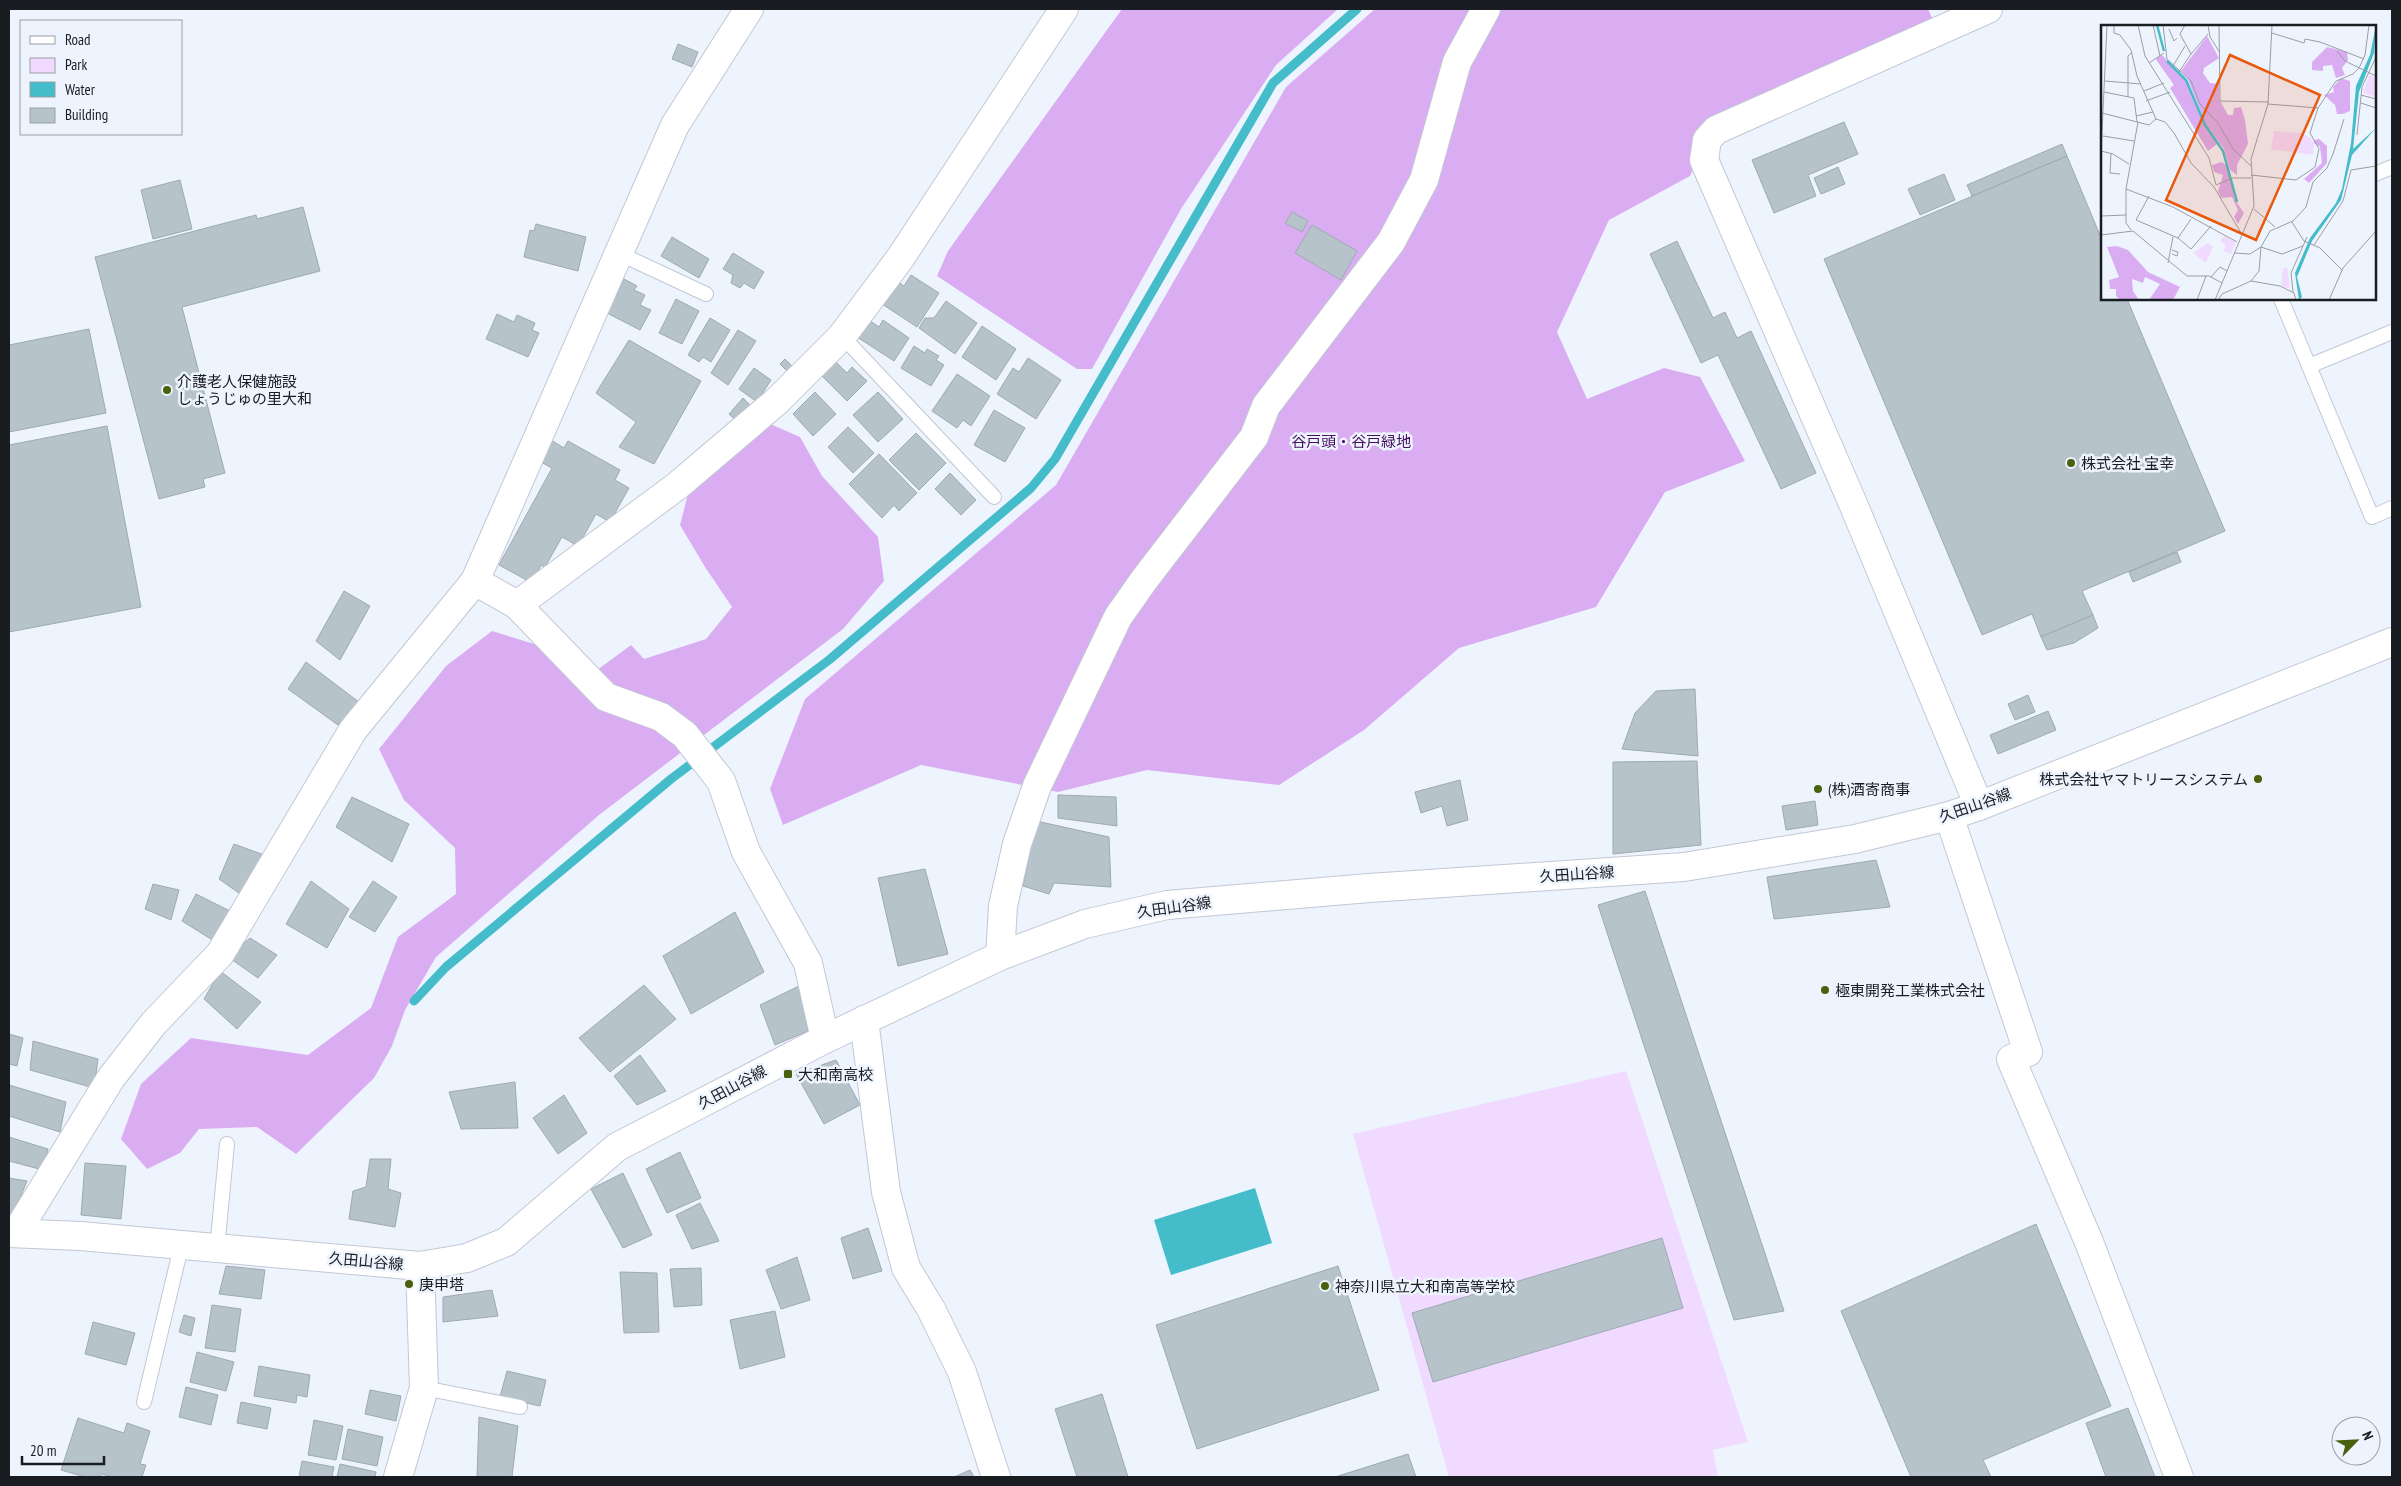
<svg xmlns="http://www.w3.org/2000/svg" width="2401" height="1486" font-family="'PT Sans Narrow','Noto Sans JP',sans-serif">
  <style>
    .green { fill: #f1daff }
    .forest { fill: #daadf2 }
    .water { fill: #44bcc9 }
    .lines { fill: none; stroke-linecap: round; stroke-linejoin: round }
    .stream { stroke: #44bcc9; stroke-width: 9 }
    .building { fill: #b6c3cb; stroke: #9daab2 }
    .lane-casing { stroke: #c1c8d4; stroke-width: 16 }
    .street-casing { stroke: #c1c8d4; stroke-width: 30 }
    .secondary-casing { stroke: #c1c8d4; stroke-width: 30 }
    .lane { stroke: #fff; stroke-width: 14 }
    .street { stroke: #fff; stroke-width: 28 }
    .secondary { stroke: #fff; stroke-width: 28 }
    .poi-dot { fill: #49600d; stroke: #eef4fe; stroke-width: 2 }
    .labels { text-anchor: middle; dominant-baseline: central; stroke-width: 5; stroke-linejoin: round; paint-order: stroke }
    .poi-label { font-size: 15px; fill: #191c20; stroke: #eef4fe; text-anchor: start }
    .park-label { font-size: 15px; fill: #470e5f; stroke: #eef4fe }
    .street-label { font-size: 15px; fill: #191c20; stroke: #eef4fe }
    .inset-river { fill: none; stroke: #44bcc9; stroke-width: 2.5 }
    .inset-road { fill: none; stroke: #999ea5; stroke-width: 1 }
    .view { fill: #e8590c; fill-opacity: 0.15; stroke: #e8590c; stroke-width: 2.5 }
    .inset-edge { fill: none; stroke: #191c20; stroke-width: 2.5 }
  </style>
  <rect width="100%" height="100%" fill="#eef4fe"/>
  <polygon class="green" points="1626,1071 1748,1442 1713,1450 1718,1477 1449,1477 1353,1134"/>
  <g class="forest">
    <polygon points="1122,9 1338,9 1276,65 1181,209 1092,369 1077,369 937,276 948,251"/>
    <polygon points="1375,9 1928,9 1933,20 1718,116 1690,176 1609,220 1557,332 1587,399 1664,368 1700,377 1745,461 1665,492 1596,607 1459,648 1364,730 1279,785 1147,770 1058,792 921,765 783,825 770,789 805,699 1056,485 1286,87"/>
    <polygon points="770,424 800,437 822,476 878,537 884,581 843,629 599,815 436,957 405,1010 392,1046 374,1078 296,1154 257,1127 199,1129 180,1153 147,1169 121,1139 141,1084 191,1038 308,1055 371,1008 398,937 456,894 455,848 404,800 379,749 446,666 492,631 534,644 581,682 631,645 644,659 706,639 732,607 705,567 680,525 690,486"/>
  </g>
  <polygon class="water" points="1255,1188 1272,1243 1171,1275 1154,1220"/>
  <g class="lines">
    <polyline class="stream" points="414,1001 446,967 671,779 829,660 1031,488 1055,459 1273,83 1357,9"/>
  </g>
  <g class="building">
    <polygon points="678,44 698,52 692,67 672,59"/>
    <polygon points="1844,122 1858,154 1808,175 1816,196 1774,213 1752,160"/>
    <polygon points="2062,144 2067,156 1972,196 1967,185"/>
    <polygon points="2067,156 2102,240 2102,299 2127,299 2225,531 2082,591 2093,615 2041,637 2032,614 1982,635 1824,259"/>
    <polygon points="1838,167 1845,184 1821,194 1814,178"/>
    <polygon points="1944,174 1955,200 1920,215 1908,189"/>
    <polygon points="180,180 192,229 153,239 141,190"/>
    <polygon points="303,207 320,271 182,307 225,473 203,479 205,487 159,499 95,257 256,215 257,219"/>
    <polygon points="1292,212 1308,221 1302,232 1285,223"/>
    <polygon points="536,224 586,237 578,271 524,257 530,230 534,231"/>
    <polygon points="1312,225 1357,251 1341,280 1295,253"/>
    <polygon points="672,237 709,259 699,278 661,256"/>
    <polygon points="1677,241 1713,318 1725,312 1737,338 1751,331 1816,473 1781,489 1718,355 1701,363 1650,254"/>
    <polygon points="733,253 764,272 754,289 744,283 740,288 731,283 733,275 723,269"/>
    <polygon points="911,275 939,293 917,327 882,304 897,281 904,286"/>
    <polygon points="624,279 637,286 634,290 645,295 640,305 651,310 640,330 607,313"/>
    <polygon points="676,299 699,311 682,344 659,333"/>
    <polygon points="946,301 977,323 955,354 919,328 925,318 934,318"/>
    <polygon points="497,314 514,322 517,315 535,323 532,330 539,333 528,357 486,339"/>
    <polygon points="710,318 730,330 711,362 703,357 699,362 688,355"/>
    <polygon points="869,320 879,327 883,320 909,338 894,361 857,337"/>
    <polygon points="982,326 1016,349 996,380 962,357"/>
    <polygon points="89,329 106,413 9,432 9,345"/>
    <polygon points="738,330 756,341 728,385 711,373"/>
    <polygon points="629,340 701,381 654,464 619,447 636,422 596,393"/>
    <polygon points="914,346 925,353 927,349 939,356 936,360 944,365 931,386 901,368"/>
    <polygon points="1028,358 1061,380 1036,419 997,394 1013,368 1019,372"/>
    <polygon points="785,359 796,370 791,375 780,364"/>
    <polygon points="836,362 847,373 852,367 867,381 847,401 822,376"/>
    <polygon points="754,368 771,380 757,402 739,389"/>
    <polygon points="957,374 990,396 971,426 963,420 957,428 932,411"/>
    <polygon points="815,392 836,414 813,436 793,414"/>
    <polygon points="878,392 903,419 878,442 853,415"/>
    <polygon points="743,398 752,407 738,423 729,414"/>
    <polygon points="994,410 1025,428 1005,462 974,445"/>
    <polygon points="107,426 141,607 9,632 9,445"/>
    <polygon points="848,427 874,453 853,473 828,447"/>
    <polygon points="916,433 946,463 919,490 889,460"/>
    <polygon points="551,440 564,448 568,441 620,470 615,480 629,488 610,522 596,514 578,546 562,537 545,567 541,565 532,583 499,565 552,468 539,461"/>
    <polygon points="879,454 917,493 899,511 894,505 882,518 849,484"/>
    <polygon points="950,473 976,500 961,515 935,489"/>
    <polygon points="2177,552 2181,562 2133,582 2129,572"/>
    <polygon points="344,591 370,606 340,660 316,641"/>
    <polygon points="2093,615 2098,628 2074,643 2047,650 2041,637"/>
    <polygon points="306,662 359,702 338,725 288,689"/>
    <polygon points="1695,689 1698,756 1622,749 1635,713 1656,691"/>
    <polygon points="2028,695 2035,712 2015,720 2008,704"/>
    <polygon points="2048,711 2056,730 1998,754 1990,735"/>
    <polygon points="1697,761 1701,845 1613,854 1613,762"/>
    <polygon points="1460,780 1468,820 1447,826 1442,806 1421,813 1415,792"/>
    <polygon points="1058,795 1116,797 1117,826 1058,818"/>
    <polygon points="352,797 409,824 392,862 336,827"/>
    <polygon points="1815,801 1818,825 1786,830 1782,806"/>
    <polygon points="1036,821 1109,837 1111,887 1054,883 1049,894 1023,886"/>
    <polygon points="234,844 264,855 243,896 219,879"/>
    <polygon points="1876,860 1890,907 1774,919 1767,877"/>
    <polygon points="925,869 948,954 898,966 878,878"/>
    <polygon points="311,881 349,909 327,948 286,924"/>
    <polygon points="373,881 397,897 375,932 349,917"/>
    <polygon points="153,884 179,890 171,920 145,909"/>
    <polygon points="1645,891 1784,1311 1734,1320 1598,905"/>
    <polygon points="196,894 232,912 214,941 182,921"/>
    <polygon points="735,912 764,972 691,1014 663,956"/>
    <polygon points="250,938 277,955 258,978 228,957"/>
    <polygon points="220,971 261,1002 237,1029 204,999"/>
    <polygon points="644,985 676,1019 610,1072 579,1038"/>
    <polygon points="799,986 808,1031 775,1045 760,1005"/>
    <polygon points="9,1034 23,1038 17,1066 9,1064"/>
    <polygon points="33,1041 98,1059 94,1088 30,1070"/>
    <polygon points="640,1055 666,1091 637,1105 614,1076"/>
    <polygon points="836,1060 860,1105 824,1124 796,1074"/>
    <polygon points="515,1082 518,1128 461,1129 449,1092"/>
    <polygon points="9,1085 66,1102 60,1132 9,1116"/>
    <polygon points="564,1095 587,1133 558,1154 533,1118"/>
    <polygon points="9,1137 48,1149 43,1170 9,1161"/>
    <polygon points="680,1152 701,1198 667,1213 646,1169"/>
    <polygon points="370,1159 391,1159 388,1189 401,1193 395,1227 349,1219 353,1191 366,1187"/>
    <polygon points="85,1163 126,1166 121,1219 81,1215"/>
    <polygon points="623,1173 652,1235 623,1248 591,1189"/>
    <polygon points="9,1178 27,1181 14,1213 9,1212"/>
    <polygon points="700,1203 719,1241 692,1249 676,1215"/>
    <polygon points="2036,1224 2111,1406 1983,1460 1991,1477 1911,1477 1841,1311"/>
    <polygon points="868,1228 882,1271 853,1279 841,1238"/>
    <polygon points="1662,1238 1683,1308 1433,1382 1412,1313"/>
    <polygon points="797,1257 810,1300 781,1309 766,1270"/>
    <polygon points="226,1266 265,1270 261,1299 219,1294"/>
    <polygon points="1338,1266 1379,1390 1197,1449 1156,1325"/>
    <polygon points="701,1268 702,1305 674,1307 670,1269"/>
    <polygon points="620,1272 657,1273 659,1332 624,1333"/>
    <polygon points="492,1290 498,1316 443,1322 443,1297"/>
    <polygon points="212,1305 241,1309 235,1352 205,1348"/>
    <polygon points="775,1311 785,1357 740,1369 730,1320"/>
    <polygon points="184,1315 195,1318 191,1336 179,1332"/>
    <polygon points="93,1322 135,1333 126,1365 85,1354"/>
    <polygon points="197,1352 234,1362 226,1391 190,1382"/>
    <polygon points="259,1366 310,1375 307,1397 297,1395 296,1403 254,1396"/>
    <polygon points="507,1371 546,1380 540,1406 500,1397"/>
    <polygon points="186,1387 218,1395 211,1425 179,1417"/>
    <polygon points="370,1390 401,1396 396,1421 365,1414"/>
    <polygon points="1102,1394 1128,1477 1077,1477 1055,1409"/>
    <polygon points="241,1402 271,1408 267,1429 237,1423"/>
    <polygon points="2128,1408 2155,1477 2106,1477 2086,1423"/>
    <polygon points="479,1417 518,1426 512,1477 477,1477"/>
    <polygon points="78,1418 124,1433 127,1423 150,1431 140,1464 146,1465 142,1477 112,1477 102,1474 100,1477 85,1477 61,1470"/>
    <polygon points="314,1420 343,1426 336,1460 308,1455"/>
    <polygon points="348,1429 383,1437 377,1466 342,1459"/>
    <polygon points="1408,1454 1416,1477 1335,1477"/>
    <polygon points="302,1461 334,1467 332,1477 299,1477"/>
    <polygon points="340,1464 376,1472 375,1477 337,1477"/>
    <polygon points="970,1470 974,1477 954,1477"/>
  </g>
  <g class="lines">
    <defs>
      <g id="lane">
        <polyline points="2375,174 2392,167"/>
        <polyline points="618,253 706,294"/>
        <polyline points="2281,299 2372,517 2392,508"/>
        <polyline points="842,336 994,497"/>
        <polyline points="2309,366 2392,332"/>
        <polyline points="217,1249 227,1144"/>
        <polyline points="424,1388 520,1407"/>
        <polyline points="144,1402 181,1247"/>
      </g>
      <g id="street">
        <polyline points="475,581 517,605 606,697 661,717 685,735 721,781 746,852 808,963 825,1039"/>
        <polyline points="517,605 677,486 777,401 842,336 901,257 1064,9"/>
        <polyline points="1949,816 2028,1052 2011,1059 2089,1242 2179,1477"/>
        <polyline points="1000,956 1003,906 1017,844 1037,786 1118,617 1144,580 1254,437 1266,406 1391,242 1424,180 1457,62 1486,9"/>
        <polyline points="864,1020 886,1192 906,1268 931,1309 962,1372 996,1477"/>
        <polyline points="9,1233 80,1236 420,1266 467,1258 506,1242 617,1147 825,1039 1000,956 1085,924 1167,905 1369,888 1684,867 1855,839 1949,816 1979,806 2392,642"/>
        <polyline points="16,1233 111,1078 154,1023 220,954 353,730 475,581 675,125 749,9"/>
        <polyline points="398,1477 424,1388 420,1266"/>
      </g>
      <polyline id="secondary" points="1979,806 1854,506 1704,160 1707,140 1716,130 1988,9"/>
    </defs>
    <use href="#lane" class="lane-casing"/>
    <use href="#street" class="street-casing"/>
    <use href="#secondary" class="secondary-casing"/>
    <use href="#lane" class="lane"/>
    <use href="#street" class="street"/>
    <use href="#secondary" class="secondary"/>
  </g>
  <g class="poi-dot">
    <circle cx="167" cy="390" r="5"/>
    <circle cx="2071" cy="463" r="5"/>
    <circle cx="2258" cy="779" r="5"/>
    <circle cx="1818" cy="789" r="5"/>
    <circle cx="1825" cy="990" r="5"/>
    <rect x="783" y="1069" width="10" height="10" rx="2.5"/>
    <circle cx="409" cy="1284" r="5"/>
    <circle cx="1325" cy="1286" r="5"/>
  </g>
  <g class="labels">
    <g class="poi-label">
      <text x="177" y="381">介護老人保健施設<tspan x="177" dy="17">しょうじゅの里大和</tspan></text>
      <text x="2081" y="463">株式会社 宝幸</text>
      <text x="2248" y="779" text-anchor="end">株式会社ヤマトリースシステム</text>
      <text x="1828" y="789">(株)酒寄商事</text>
      <text x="1835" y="990">極東開発工業株式会社</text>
      <text x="798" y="1074">大和南高校</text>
      <text x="419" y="1284">庚申塔</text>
      <text x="1335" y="1286">神奈川県立大和南高等学校</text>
    </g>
    <g class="park-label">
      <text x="1351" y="441">谷戸頭・谷戸緑地</text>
    </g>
    <g class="street-label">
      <text transform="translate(1975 805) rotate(-19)">久田山谷線</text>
      <text transform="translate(1577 874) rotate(-4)">久田山谷線</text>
      <text transform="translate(1174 907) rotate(-8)">久田山谷線</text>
      <text transform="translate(732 1087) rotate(-28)">久田山谷線</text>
      <text transform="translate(366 1261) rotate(5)">久田山谷線</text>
    </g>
  </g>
  <g transform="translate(2101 25)">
    <rect width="275" height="275" fill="#eef4fe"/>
    <path d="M 268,50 L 275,52 L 275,72 L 262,68 ZM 173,106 L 199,108 L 210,113 L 213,119 L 212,130 L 170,124 ZM 123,211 L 134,217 L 130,229 L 123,226 L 125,220 L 119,216 ZM 107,218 L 112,222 L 105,238 L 92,228 ZM 186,242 L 189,262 L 186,263 L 180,260 L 182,244 Z" fill="#f1daff"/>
    <path d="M 106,11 L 118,33 L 103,43 L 102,48 L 109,58 L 118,59 L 118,74 L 127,90 L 132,90 L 133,83 L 140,82 L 144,95 L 147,119 L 136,140 L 136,150 L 129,145 L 123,124 L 105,100 L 86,52 L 80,46 ZM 226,22 L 246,27 L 247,35 L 241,43 L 244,50 L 235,53 L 231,40 L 222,41 L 222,46 L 211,45 L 211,37 ZM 61,30 L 85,55 L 103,100 L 116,119 L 107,126 L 69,63 L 73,60 L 56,36 L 55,33 ZM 240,53 L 249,56 L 249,86 L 242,89 L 236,89 L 234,80 L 223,70 L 233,67 L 232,62 ZM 218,114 L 226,121 L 226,138 L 208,158 L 203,154 L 221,138 L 219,122 L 213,118 L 213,115 ZM 121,137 L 126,141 L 134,175 L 143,188 L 137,199 L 133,192 L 137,185 L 131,172 L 120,173 L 117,166 L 122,150 L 113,147 L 111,140 ZM 16,221 L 27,225 L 47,247 L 79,262 L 72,275 L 48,275 L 59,259 L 44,252 L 42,258 L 31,254 L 32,266 L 38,275 L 19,275 L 15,271 L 15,264 L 9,264 L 8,255 L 18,252 L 6,222 Z" fill="#daadf2"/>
    <path d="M 275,0 L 273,28 L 258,67 L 252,124 L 275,103 L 251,130 L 240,175 L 211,216 L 196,252 L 201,272 L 198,275 L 194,248 L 209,213 L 235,178 L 241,164 L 250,118 L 255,61 L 269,30 Z" fill="#44bcc9"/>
    <path class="inset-river" d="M 56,0 L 63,26M 66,36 L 85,55 L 104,100 L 122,126 L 136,177"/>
    <path class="inset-road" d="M 13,0 L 13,8 L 19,10 L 30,25 L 36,51 L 55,94 L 64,97 L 73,108 L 90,138 L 113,162 L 140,208M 37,0 L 44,31 L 108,133 L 115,160M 52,0 L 59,31M 62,0 L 66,34 L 90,56 L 99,79 L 117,98 L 132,124 L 150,141M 84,0 L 79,9 L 90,29 L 107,9M 107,0 L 109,12 L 119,28M 118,0 L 119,76 L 167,77M 68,4 L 73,16 L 76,13M 171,8 L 203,18 L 204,14 L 219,17 L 263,34M 236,26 L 244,36 L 275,51M 48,38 L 63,28M 72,41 L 84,21M 78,47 L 90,29M 4,56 L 40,59M 43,66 L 63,58M 3,67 L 33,73 L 36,97M 260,70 L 275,74M 27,72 L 27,31 L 31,27M 45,76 L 69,67M 260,78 L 275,83M 167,79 L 217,83M 1,88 L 48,100 L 55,94M 35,91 L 52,87M 256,110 L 261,62 L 275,32M 2,111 L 33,116M 0,126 L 12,129 L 28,139M 0,128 L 6,0M 10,128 L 9,148 L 19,149M 150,150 L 195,155 L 214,142 L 218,124 L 209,108 L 217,83 L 235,56 L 252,49 L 258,43 L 264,30 L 268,0M 115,160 L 131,153 L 150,153M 25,164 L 72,182 L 136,217M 48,171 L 35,195 L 77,213 L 90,224 L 110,201M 153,184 L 174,202M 0,191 L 25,190M 191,197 L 203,216 L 219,223 L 241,245M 30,205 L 25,198 L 25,164 L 37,97M 0,210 L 32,206 L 86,251 L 108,251 L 121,258M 77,213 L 90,194M 213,220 L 242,176 L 250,145 L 275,141M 133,228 L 149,229 L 160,222 L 181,229 L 202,221M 71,229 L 76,231 L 77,227 L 71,225M 67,238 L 72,212M 110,252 L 119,242 L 126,246M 150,256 L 158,246 L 160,222 L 169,206 L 192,196 L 205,182 L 212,157 L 226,143 L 232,129 L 243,94M 192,267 L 190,248 L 206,212M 96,275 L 105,251M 114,275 L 153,181 L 150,134 L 167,79 L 171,0M 117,275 L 121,269 L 150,256 L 179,261 L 193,268 L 195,275M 228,275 L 242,243 L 275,206"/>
    <path class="view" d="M 129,30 L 219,70 L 155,215 L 65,175 Z"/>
    <rect width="275" height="275" class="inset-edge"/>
  </g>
  <rect width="2401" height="1486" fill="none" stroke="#191c20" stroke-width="20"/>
  <rect x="20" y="20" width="162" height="115" fill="#eef4fe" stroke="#999ea5"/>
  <rect x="30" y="36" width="25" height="8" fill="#ffffff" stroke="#999ea5"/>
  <text x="65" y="45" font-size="15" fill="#191c20">Road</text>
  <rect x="30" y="58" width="25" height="15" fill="#f1daff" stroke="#999ea5"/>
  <text x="65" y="70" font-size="15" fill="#191c20">Park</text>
  <rect x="30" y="82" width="25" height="15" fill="#44bcc9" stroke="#999ea5"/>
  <text x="65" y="95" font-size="15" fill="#191c20">Water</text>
  <rect x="30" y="108" width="25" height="15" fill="#b6c3cb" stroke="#999ea5"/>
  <text x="65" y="120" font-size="15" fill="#191c20">Building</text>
  <g transform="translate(2356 1441) rotate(66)"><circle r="24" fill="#eef4fe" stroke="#999ea5"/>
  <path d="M0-4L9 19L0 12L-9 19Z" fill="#49600d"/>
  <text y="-8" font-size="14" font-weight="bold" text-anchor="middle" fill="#191c20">N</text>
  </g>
  <path d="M22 1456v8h82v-8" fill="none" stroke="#191c20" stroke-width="2.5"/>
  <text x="30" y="1456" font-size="15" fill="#191c20" stroke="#eef4fe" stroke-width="4" paint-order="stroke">20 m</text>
</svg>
